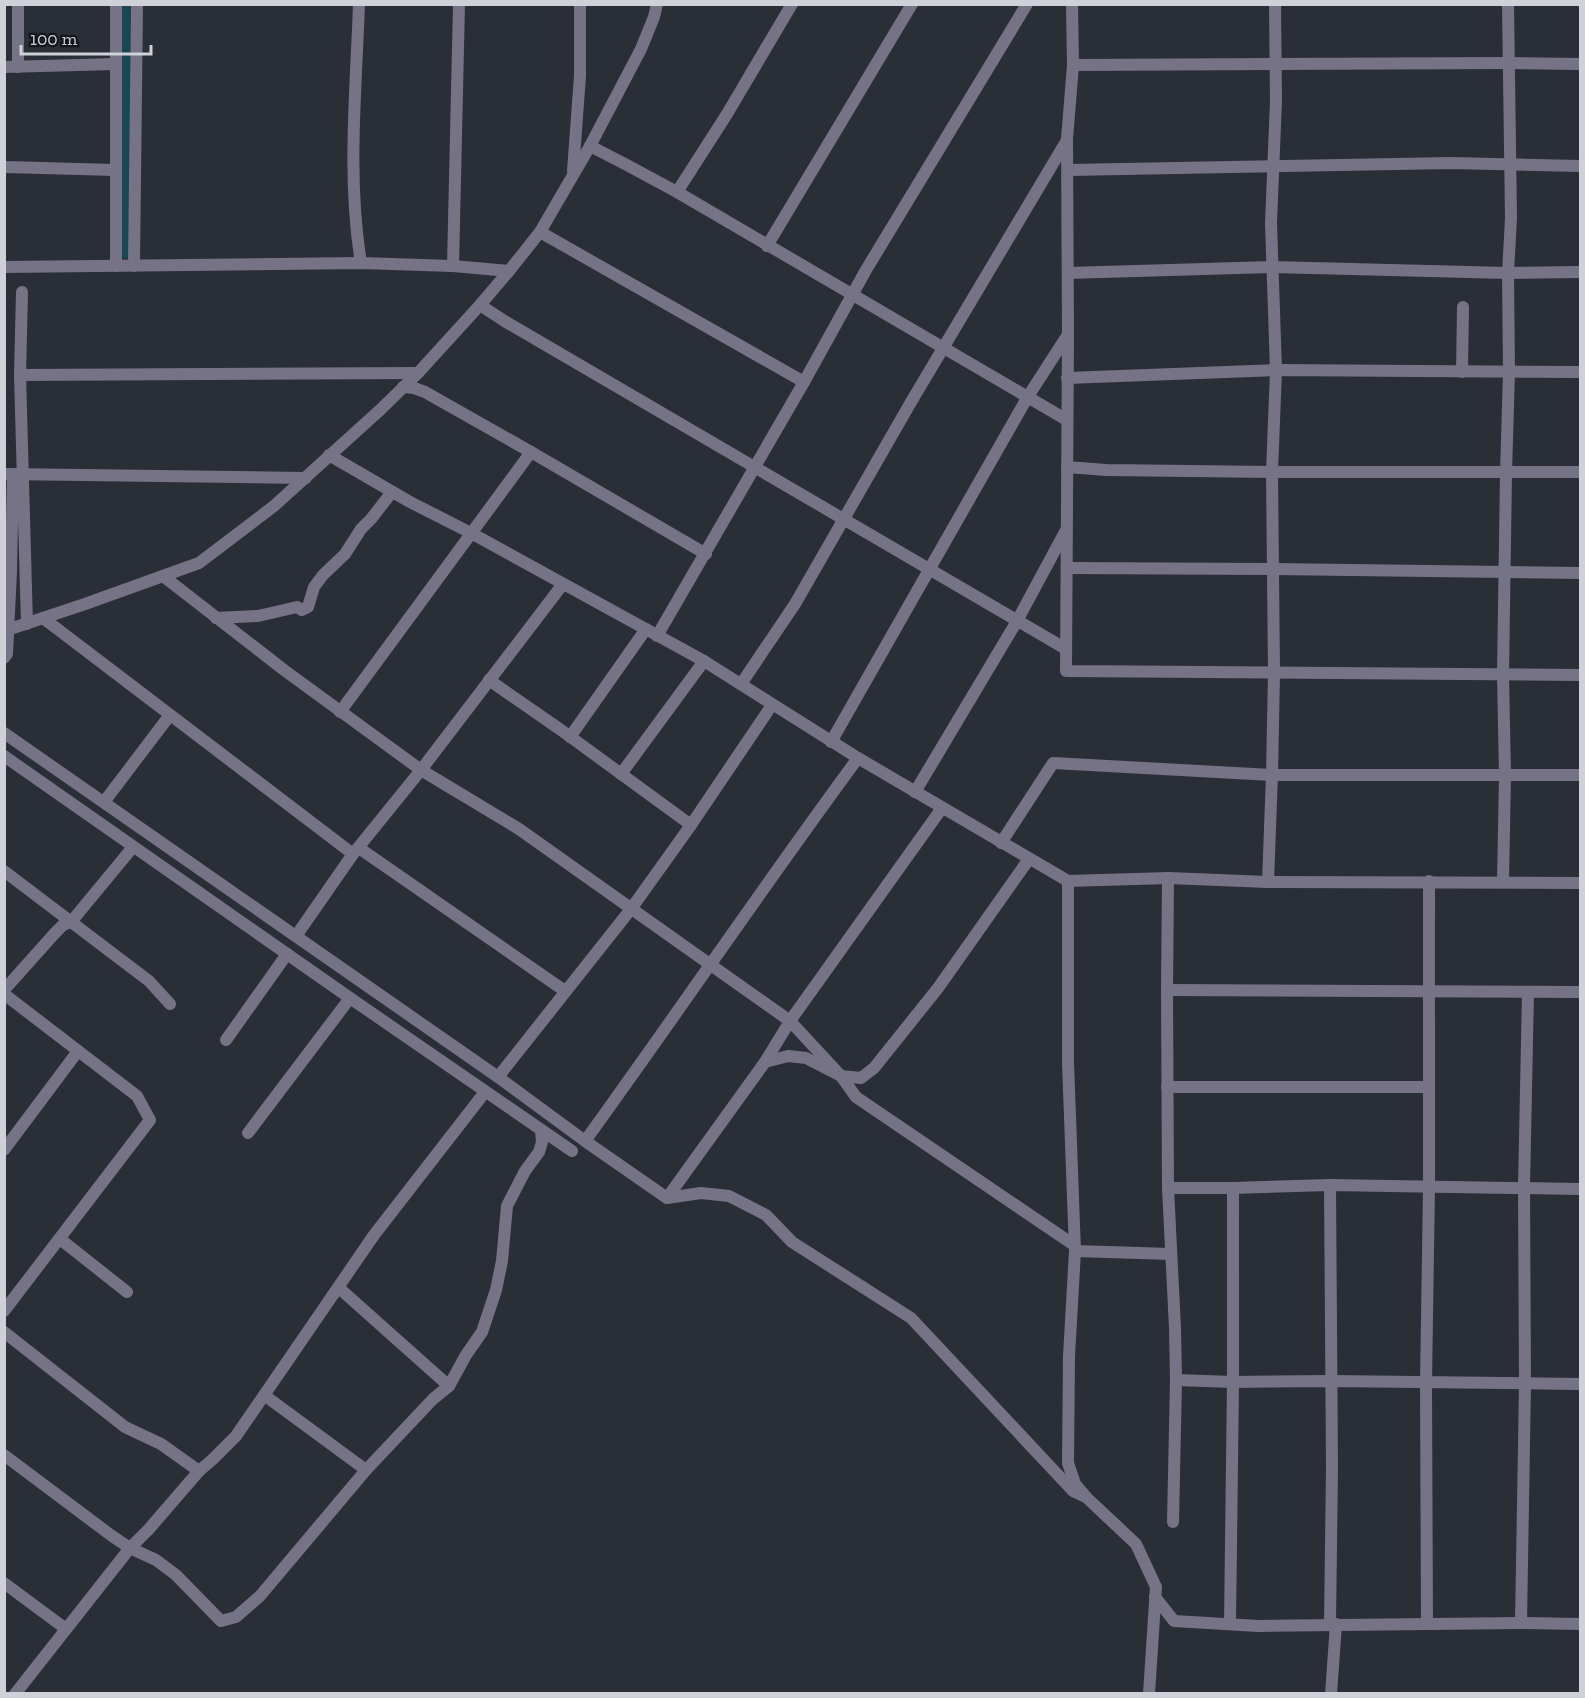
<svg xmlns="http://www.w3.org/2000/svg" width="1585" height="1698" font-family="'Zilla Slab',serif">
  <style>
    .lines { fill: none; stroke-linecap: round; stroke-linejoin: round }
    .canal { stroke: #174851; stroke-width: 9 }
    .minor { stroke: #767387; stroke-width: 12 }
  </style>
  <rect width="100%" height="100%" fill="#2a2e37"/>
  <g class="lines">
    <polyline class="canal" points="125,254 126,4"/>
    <g class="minor">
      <polyline points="18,4 18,67"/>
      <path d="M 359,4 C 356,91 347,178 361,263"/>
      <polyline points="1072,4 1073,65 1067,139 1068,335 1066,671 1580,675"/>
      <polyline points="1073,65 1509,63 1580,64"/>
      <polyline points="4,67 115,64"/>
      <polyline points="590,146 625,164 677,192 1067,420"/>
      <polyline points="4,167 115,170"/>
      <polyline points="1068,170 1451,163 1580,166"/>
      <polyline points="573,171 580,76 580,4"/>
      <polyline points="677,192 727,114 792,4"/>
      <polyline points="540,232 804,382"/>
      <polyline points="767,246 912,4"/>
      <polyline points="116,266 116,4"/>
      <polyline points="134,266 137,4"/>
      <polyline points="453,266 459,4"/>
      <polyline points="4,267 361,263 453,266 509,271"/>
      <polyline points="1068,273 1272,267 1508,273 1580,272"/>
      <polyline points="22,292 20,375 27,624"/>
      <polyline points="480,305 506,322 1066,649"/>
      <polyline points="1462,372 1463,307"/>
      <polyline points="20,375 418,373"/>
      <polyline points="1067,378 1276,370 1580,372"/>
      <polyline points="403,387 414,388 425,392 531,452 706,554"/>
      <polyline points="329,455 410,502 471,533 704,661 858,758 1068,881 1168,878 1268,882 1580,883"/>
      <polyline points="1067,467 1106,470 1272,472 1580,472"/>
      <polyline points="4,474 306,478"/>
      <polyline points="1067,568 1273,569 1580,573"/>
      <polyline points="163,576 284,670 421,770 519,829 790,1021 841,1076 856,1097 1074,1245"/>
      <polyline points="43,618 353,854"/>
      <polyline points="216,618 258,616 297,607 302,610 308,607 314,587 323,575 345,554 361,529 371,519 392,492"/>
      <polyline points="4,631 85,604 199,563 274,506 380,410 418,373 480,305 509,271 540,232 590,146 641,49 654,17 657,4"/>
      <polyline points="657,636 804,382 866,270 1027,4"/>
      <polyline points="4,658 7,654 11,571 13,474"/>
      <polyline points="489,680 561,730 691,825"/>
      <polyline points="741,684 795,604 911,402 1067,140"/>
      <polyline points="340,712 531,452"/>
      <polyline points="4,733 498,1077 585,1141 667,1198 701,1193 729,1196 766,1215 792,1242 911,1318 1073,1491 1086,1497"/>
      <polyline points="570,737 646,629"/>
      <polyline points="831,742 1027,398 1067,336"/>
      <polyline points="4,756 350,998 572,1151"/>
      <polyline points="621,774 704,661"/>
      <polyline points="915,792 1017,621 1066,530"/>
      <polyline points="104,802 170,715"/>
      <polyline points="1001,843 1053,763 1272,775 1580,775"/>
      <polyline points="359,848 565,991"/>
      <polyline points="4,871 149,981 170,1004"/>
      <polyline points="1168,878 1167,990 1168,1188 1175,1328 1176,1380 1173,1522"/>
      <polyline points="1068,881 1068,1063 1075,1251 1069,1356 1068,1463 1075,1484 1086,1497 1136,1544 1156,1587 1149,1694"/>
      <polyline points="1268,882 1272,775 1274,673 1272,472 1276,370 1271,223 1276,101 1275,4"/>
      <polyline points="1503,882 1505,775 1503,675 1506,473 1509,372 1508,273 1511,218 1508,4"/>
      <polyline points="296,936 353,854 421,770 563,584"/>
      <polyline points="4,990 55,933 63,925 71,922 133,847"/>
      <polyline points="1167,990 1580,992"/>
      <polyline points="4,994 137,1096 150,1120 4,1311"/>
      <polyline points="226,1040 287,954"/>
      <polyline points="765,1062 788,1056 806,1058 841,1076 861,1078 874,1068 938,988 1029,859"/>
      <polyline points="498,1077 631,909 691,825 772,705"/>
      <polyline points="1167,1087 1429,1087"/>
      <polyline points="248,1133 350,998"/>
      <path d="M 585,1141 C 677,1014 765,884 858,758"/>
      <polyline points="4,1150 78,1051"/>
      <polyline points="1168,1188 1233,1188 1330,1185 1580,1189"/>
      <polyline points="667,1198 765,1062 790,1021 942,808"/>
      <polyline points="60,1239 127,1292"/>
      <polyline points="1075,1251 1171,1254"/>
      <polyline points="339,1288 449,1386"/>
      <polyline points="4,1332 125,1427 161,1444 199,1471"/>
      <polyline points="1176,1380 1233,1382 1331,1381 1580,1384"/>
      <polyline points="264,1395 366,1470"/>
      <polyline points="4,1455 112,1536 130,1548 156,1560 176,1575 221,1621 236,1617 260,1596 366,1470 433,1399 449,1386 466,1355 482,1332 496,1290 502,1261 507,1206 525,1171 539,1152 542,1142 541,1130"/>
      <polyline points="4,1583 66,1629"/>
      <polyline points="1155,1597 1174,1621 1258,1626 1521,1623 1580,1624"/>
      <polyline points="1521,1623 1525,1384 1524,1187 1528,992"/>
      <polyline points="1230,1624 1233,1382 1233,1188"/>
      <polyline points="1330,1624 1332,1467 1330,1185"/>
      <polyline points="1427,1624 1426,1383 1429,1187 1429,881"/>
      <polyline points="15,1694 130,1548 149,1529 199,1471 213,1459 236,1436 374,1235 485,1092"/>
      <polyline points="1331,1694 1336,1624"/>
    </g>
  </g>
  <rect width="1585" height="1698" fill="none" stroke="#ced1d7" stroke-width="12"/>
  <path d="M21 45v9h130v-9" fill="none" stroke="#ced1d7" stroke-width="3"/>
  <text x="30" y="45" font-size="18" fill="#ced1d7" stroke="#14161a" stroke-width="4.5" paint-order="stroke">100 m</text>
</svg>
